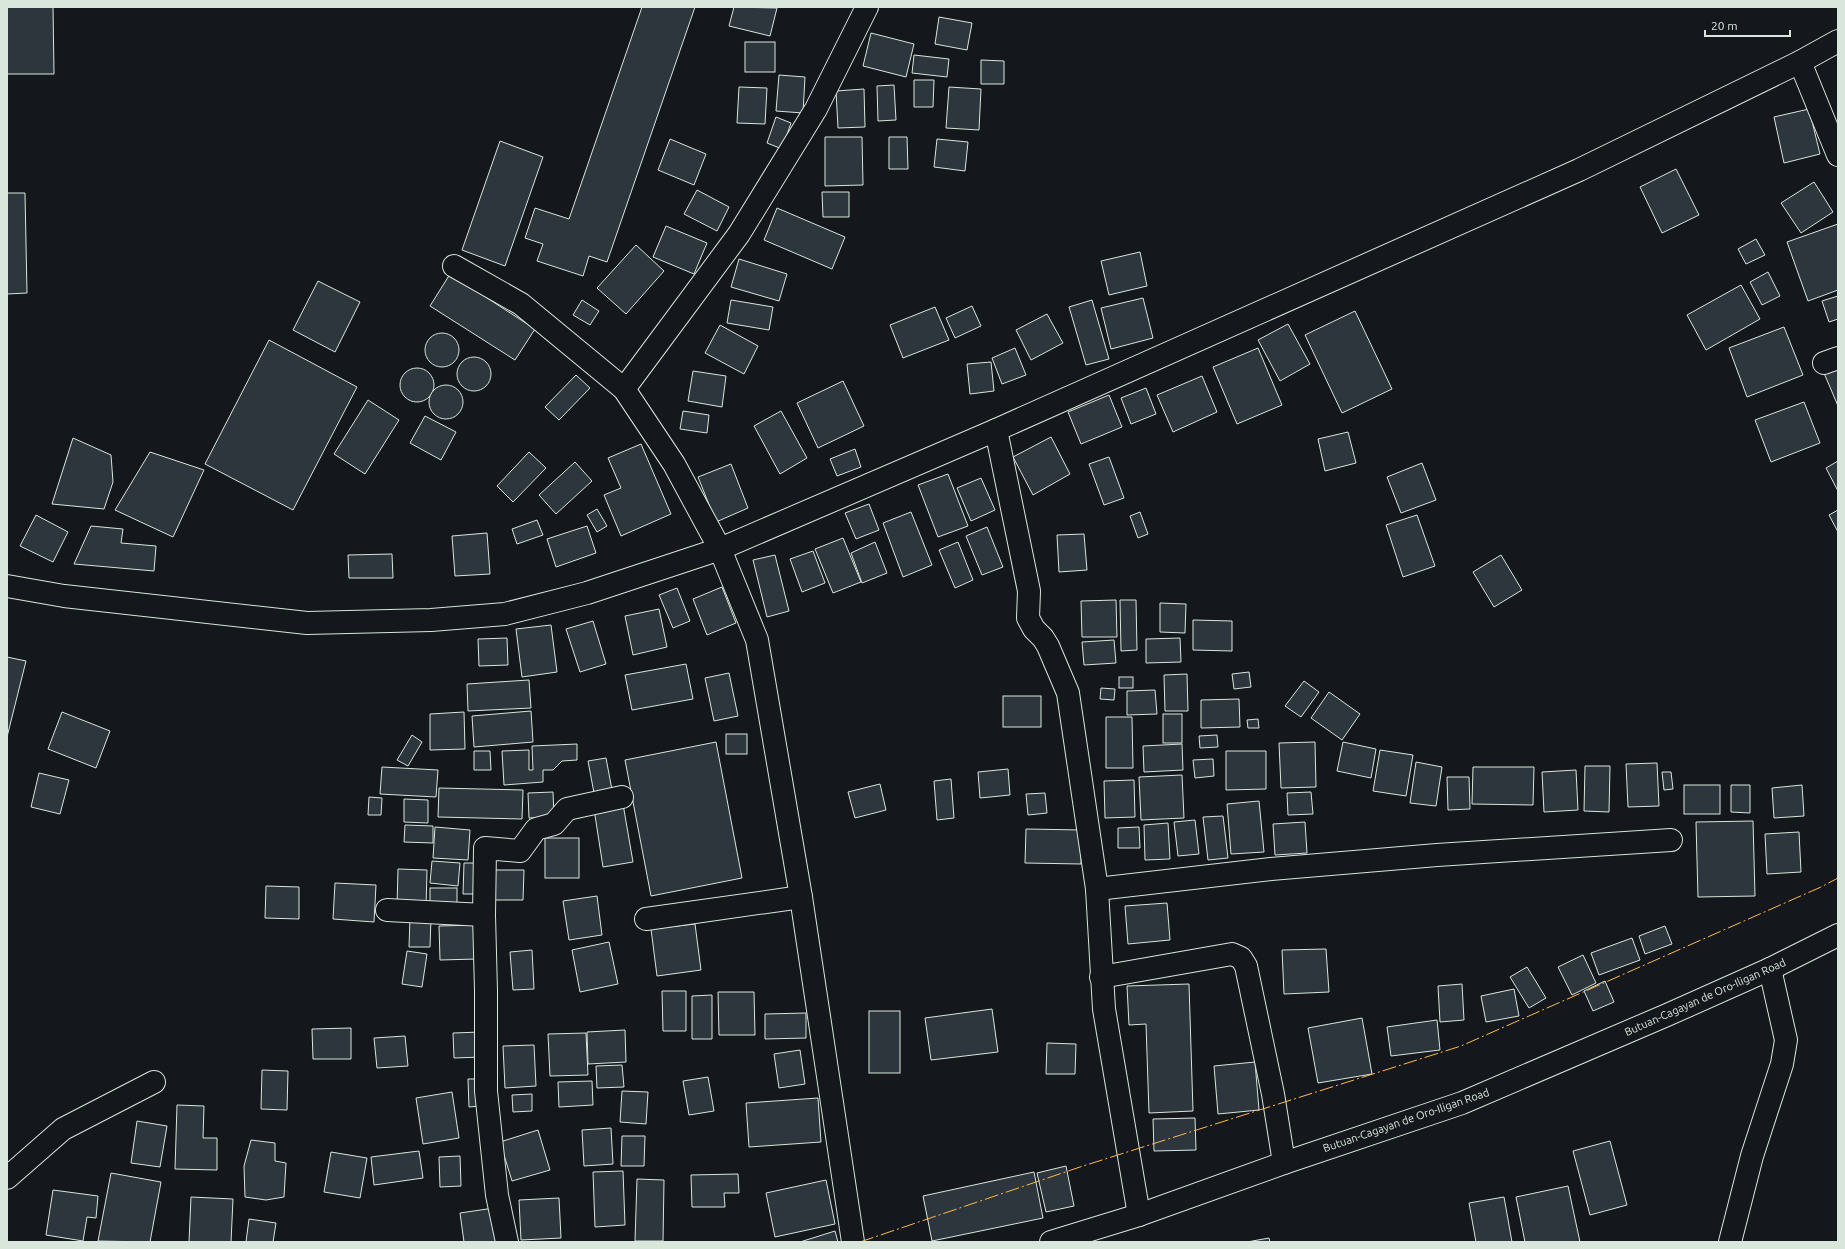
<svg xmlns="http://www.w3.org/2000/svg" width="1845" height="1249" font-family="Ubuntu,sans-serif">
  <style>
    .building { fill: #2c363c; stroke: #d8e6dc }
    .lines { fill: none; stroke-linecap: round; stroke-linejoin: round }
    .minor-casing { stroke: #d8e6dc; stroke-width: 24 }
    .highway-casing { stroke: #d8e6dc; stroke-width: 24 }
    .minor { stroke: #14181c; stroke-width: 22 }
    .highway { stroke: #14181c; stroke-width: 22 }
    .power { stroke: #ffb74d; stroke-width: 1; stroke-dasharray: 14 3 2 3; stroke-linecap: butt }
    .labels { text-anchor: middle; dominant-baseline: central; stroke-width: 3; stroke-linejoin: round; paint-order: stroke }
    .street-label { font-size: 11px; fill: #d8e6dc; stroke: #14181c }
  </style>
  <rect width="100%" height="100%" fill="#14181c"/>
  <g class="building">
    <polygon points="7,7 53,7 54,74 7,74"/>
    <polygon points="642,7 695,7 607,262 589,256 583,276 537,261 543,244 525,238 535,208 569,219"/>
    <polygon points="734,7 777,8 770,36 729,26"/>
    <polygon points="939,17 972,23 967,50 935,44"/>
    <polygon points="871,33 914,44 906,77 863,66"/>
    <rect x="745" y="42" width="30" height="30"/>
    <polygon points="914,55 949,59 947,77 912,73"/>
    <polygon points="981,60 1004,61 1004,84 981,84"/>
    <polygon points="779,75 805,77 803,113 776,111"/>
    <polygon points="914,80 934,80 933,107 914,107"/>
    <polygon points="894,85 896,120 878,121 877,86"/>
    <polygon points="739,87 767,88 765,124 737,123"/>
    <polygon points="949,87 981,89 979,130 946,128"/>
    <polygon points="864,89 865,127 838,128 836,91"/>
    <polygon points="1809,109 1820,154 1784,163 1774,117"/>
    <polygon points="776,117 791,123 782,149 767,143"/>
    <polygon points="825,137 862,137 863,185 825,186"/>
    <polygon points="889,137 907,137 908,169 889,169"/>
    <polygon points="670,139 706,154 694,185 658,170"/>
    <polygon points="937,139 968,142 965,171 934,167"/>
    <polygon points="500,141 543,157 505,266 462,250"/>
    <polygon points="1676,169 1699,215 1662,233 1640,187"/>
    <polygon points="1814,182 1833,212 1801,233 1781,203"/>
    <polygon points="697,190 729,207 717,231 684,214"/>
    <polygon points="822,192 849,192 849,217 823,217"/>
    <polygon points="7,193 25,193 27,293 7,294"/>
    <polygon points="777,208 845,237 832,269 764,240"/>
    <polygon points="1838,224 1838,290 1808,301 1787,242"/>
    <polygon points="666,226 707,243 694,274 653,257"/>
    <polygon points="1756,239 1765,255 1746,264 1738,249"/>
    <polygon points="636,245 664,271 626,314 597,288"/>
    <polygon points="1140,252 1147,286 1109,295 1101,261"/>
    <polygon points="739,259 787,274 779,301 731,287"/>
    <polygon points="1768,272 1780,296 1762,305 1750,282"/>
    <polygon points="450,274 535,329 515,360 430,306"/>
    <polygon points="318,281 360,302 335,352 293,330"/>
    <polygon points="1741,285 1760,319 1706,350 1687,315"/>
    <polygon points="1838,296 1838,319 1829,322 1822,301"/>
    <polygon points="1143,298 1153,338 1111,349 1101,308"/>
    <polygon points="582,300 599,311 590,325 573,315"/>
    <polygon points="731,300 773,307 769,330 727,323"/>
    <polygon points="1092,300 1109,359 1086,365 1069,307"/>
    <polygon points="972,306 981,326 955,338 946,318"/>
    <polygon points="935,307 949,340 903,358 890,325"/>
    <polygon points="1355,311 1392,389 1342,413 1305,335"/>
    <polygon points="1047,314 1063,343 1031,360 1016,330"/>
    <polygon points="1288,324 1310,364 1280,381 1258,340"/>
    <polygon points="720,325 758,346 744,374 705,353"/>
    <polygon points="1784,327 1803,375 1747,397 1729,348"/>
    <circle cx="442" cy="350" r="17"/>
    <polygon points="269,340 357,387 293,510 205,464"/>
    <polygon points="1015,348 1026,375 1002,384 992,358"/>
    <polygon points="1258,348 1282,405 1237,424 1213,367"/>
    <circle cx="474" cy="374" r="17"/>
    <polygon points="991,362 994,391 970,394 967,364"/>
    <polygon points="1838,367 1838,406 1824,373"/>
    <circle cx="417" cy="385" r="17"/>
    <polygon points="693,371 726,376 722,407 688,401"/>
    <polygon points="576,375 590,388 559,420 545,407"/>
    <polygon points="1202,376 1217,412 1173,432 1157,395"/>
    <polygon points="843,381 864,426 818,448 797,403"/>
    <circle cx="446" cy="402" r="17"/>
    <polygon points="1146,388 1156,414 1131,424 1121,398"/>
    <polygon points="1109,395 1122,427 1081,444 1068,412"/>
    <polygon points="368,400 399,420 365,474 334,454"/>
    <polygon points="1804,402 1820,443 1771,462 1755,420"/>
    <polygon points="683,411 709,415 707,433 680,429"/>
    <polygon points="781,411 807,458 780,474 754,426"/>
    <polygon points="425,416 456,432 441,460 410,443"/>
    <polygon points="1348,432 1356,463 1325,471 1318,439"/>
    <polygon points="1051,437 1070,474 1033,495 1013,457"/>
    <polygon points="73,438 111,455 113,482 104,509 52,504"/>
    <polygon points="641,444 671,514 621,536 604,495 621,488 608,458"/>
    <polygon points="855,449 861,467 837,476 830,459"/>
    <polygon points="150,452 204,470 173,537 115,510"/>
    <polygon points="529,452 546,468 513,502 497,486"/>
    <polygon points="1109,457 1124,498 1104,505 1089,464"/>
    <polygon points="1838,461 1838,491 1826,468"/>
    <polygon points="575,462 592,481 556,514 539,495"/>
    <polygon points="1422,463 1436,500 1401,513 1387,477"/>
    <polygon points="731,464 748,508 716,522 698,477"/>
    <polygon points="948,474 968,526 938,537 918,485"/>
    <polygon points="981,478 995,510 971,521 957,488"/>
    <polygon points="869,504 879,530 856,539 845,513"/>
    <polygon points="597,509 607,526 597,532 587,515"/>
    <polygon points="1838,510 1838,532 1829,515"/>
    <polygon points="911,512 932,565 903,577 883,523"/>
    <polygon points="1140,512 1148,534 1138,538 1130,516"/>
    <polygon points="36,515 68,532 53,562 20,546"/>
    <polygon points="1417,515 1435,566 1403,577 1386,525"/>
    <polygon points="537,520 543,535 517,544 512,529"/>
    <polygon points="91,526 123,529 121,543 156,546 154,571 74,564"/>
    <polygon points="587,526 596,553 556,567 547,539"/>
    <polygon points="987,527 1003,567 982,575 966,536"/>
    <polygon points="487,533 490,574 455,576 452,536"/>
    <polygon points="1084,534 1087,570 1059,572 1057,535"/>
    <polygon points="843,538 861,582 833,593 815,549"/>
    <polygon points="875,542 887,573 862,583 851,553"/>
    <polygon points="958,542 973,580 955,588 939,550"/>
    <polygon points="813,551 825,583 802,592 790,559"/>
    <polygon points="392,554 393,578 349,578 348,555"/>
    <polygon points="775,555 789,611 767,617 753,560"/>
    <polygon points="1501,555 1522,590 1494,607 1473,572"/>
    <polygon points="722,587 736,623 707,635 693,599"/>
    <polygon points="677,588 690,621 673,628 659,595"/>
    <polygon points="1116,600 1117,637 1082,637 1081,601"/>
    <polygon points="1120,600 1136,600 1137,650 1121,651"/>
    <polygon points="1160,603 1186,604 1185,633 1160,632"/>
    <polygon points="659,609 667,647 633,655 625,616"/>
    <polygon points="1193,620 1232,621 1232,651 1193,650"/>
    <polygon points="593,621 606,664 580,672 566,629"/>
    <polygon points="551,625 557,672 522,677 516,629"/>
    <polygon points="507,638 508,665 479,666 478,639"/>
    <polygon points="1180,638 1181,662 1146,663 1146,639"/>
    <polygon points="1114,640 1116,663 1084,665 1082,642"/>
    <polygon points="7,657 26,661 7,737"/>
    <polygon points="686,664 693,699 632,710 625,675"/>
    <polygon points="1249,672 1251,687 1234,689 1232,674"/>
    <polygon points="729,673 738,716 714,721 705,678"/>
    <polygon points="1187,674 1188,711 1165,711 1164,675"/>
    <rect x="1119" y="677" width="14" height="11"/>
    <polygon points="529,680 531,708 468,711 467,684"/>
    <polygon points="1304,681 1319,692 1301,717 1285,706"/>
    <polygon points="1101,688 1115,689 1114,700 1100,699"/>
    <polygon points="1155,690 1157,714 1127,715 1127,691"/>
    <polygon points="1329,692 1360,714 1342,740 1311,718"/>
    <rect x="1003" y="696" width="38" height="31"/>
    <polygon points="1239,699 1240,727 1201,728 1201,700"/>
    <polygon points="531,711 533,742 474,747 472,716"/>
    <polygon points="62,712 110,731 96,768 48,749"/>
    <polygon points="464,712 465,749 430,750 430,714"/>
    <rect x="1163" y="714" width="19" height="29"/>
    <polygon points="1106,717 1132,717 1133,768 1106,768"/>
    <polygon points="1258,719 1259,728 1248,728 1247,720"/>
    <rect x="726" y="734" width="21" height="20"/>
    <polygon points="412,735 422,742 408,766 397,760"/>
    <polygon points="1217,735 1218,747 1200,748 1199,736"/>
    <polygon points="716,742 742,878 651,896 625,760"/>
    <polygon points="1315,742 1316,787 1281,788 1279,743"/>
    <polygon points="1343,742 1376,749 1371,778 1337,771"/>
    <polygon points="577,744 577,760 562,761 553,770 543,770 543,782 504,785 502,751 529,750 529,770 533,770 532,746"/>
    <polygon points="1182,744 1183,770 1144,772 1143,746"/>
    <polygon points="1380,750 1413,755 1406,796 1373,791"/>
    <polygon points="474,751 490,751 491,770 474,770"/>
    <polygon points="1226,751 1266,751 1266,789 1226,790"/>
    <polygon points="606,758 612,790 594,793 588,761"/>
    <polygon points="1213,759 1214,776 1195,778 1193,760"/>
    <polygon points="1416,762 1442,767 1436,806 1410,803"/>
    <polygon points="1657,763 1659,806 1628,807 1626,764"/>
    <polygon points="1585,766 1610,766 1609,812 1584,811"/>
    <polygon points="382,767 438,770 436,797 380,794"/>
    <polygon points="1473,767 1534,767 1533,805 1472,804"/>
    <polygon points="1008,769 1010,795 980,798 978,772"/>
    <polygon points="1576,770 1578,810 1544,812 1542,772"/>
    <polygon points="1662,772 1671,772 1673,789 1664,790"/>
    <polygon points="39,773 69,780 60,814 31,807"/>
    <polygon points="1182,775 1184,818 1141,820 1139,777"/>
    <polygon points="1447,777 1469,777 1470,809 1448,810"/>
    <polygon points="951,779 954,818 937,820 934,781"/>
    <polygon points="1134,780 1135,817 1105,818 1104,781"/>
    <polygon points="880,784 886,810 855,818 848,792"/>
    <rect x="1684" y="785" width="36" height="29"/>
    <polygon points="1731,785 1750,785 1750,813 1731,812"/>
    <polygon points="1802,785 1804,816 1774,818 1772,788"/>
    <polygon points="439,788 523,790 522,819 438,817"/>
    <polygon points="553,792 554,817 529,818 528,793"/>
    <polygon points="1311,792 1313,814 1288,815 1287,793"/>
    <polygon points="1045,793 1047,813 1028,815 1026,794"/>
    <polygon points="369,797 382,798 381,815 368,815"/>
    <polygon points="404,799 428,800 428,823 404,822"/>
    <polygon points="1259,801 1264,852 1231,854 1227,804"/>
    <polygon points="623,804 633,862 603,867 594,809"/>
    <polygon points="1223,816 1228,858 1208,860 1203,817"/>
    <polygon points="1195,820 1199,854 1178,856 1174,822"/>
    <polygon points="1753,821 1755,896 1698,897 1696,822"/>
    <polygon points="1305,822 1307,853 1275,855 1273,824"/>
    <polygon points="1168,823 1170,859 1145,860 1144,825"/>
    <polygon points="405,825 433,826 433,843 404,842"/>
    <polygon points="435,827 470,830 468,860 433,858"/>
    <polygon points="1139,827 1140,848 1118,848 1118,828"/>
    <polygon points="1026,829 1082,830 1081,864 1025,863"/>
    <polygon points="1799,832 1801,872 1767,874 1765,834"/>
    <rect x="545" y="838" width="34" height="40"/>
    <polygon points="432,861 460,863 458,886 430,883"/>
    <polygon points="464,863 475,863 474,894 463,894"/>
    <polygon points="398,869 427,870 426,908 397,907"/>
    <polygon points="494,870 524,870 523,900 494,900"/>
    <polygon points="335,883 376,885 374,922 333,919"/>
    <polygon points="266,886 299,887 299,919 265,918"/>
    <rect x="430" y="888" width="27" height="17"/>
    <polygon points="597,896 602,935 569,940 563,901"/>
    <polygon points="1167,903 1170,940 1128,944 1125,906"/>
    <polygon points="410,917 431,917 430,947 409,947"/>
    <polygon points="695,924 701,970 657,976 651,929"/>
    <polygon points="476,925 477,959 440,960 439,926"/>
    <polygon points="1665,926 1672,944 1645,954 1639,936"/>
    <polygon points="1632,938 1640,960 1599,975 1591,953"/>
    <polygon points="609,942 618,984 580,992 572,950"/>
    <polygon points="1326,949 1329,992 1284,994 1282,950"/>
    <polygon points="532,950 534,989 513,990 510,952"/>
    <polygon points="407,951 427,954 422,987 402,984"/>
    <polygon points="1583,955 1596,983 1572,995 1558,967"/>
    <polygon points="1527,967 1546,998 1529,1008 1510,977"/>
    <polygon points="1605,981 1614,1002 1593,1011 1584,991"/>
    <polygon points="1189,984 1193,1111 1149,1113 1146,1024 1129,1025 1127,986"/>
    <polygon points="1462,984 1464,1020 1440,1022 1438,986"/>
    <polygon points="1514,989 1519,1016 1486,1022 1481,996"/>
    <polygon points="662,991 686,991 686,1031 663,1031"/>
    <polygon points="718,992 754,992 755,1035 719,1035"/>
    <polygon points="712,995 712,1039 692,1039 692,996"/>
    <polygon points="992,1009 998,1052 931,1060 925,1018"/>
    <rect x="869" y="1011" width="31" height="62"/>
    <polygon points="806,1013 806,1038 765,1039 765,1014"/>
    <polygon points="1362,1018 1372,1074 1318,1083 1308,1028"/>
    <polygon points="1437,1020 1440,1050 1391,1056 1387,1027"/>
    <polygon points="351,1028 351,1059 313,1059 312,1029"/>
    <polygon points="625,1030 626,1062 588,1064 587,1032"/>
    <polygon points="481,1032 482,1057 454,1058 453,1033"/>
    <polygon points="586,1033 588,1075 550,1076 548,1034"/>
    <polygon points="405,1036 408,1066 377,1068 374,1038"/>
    <polygon points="1047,1043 1076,1044 1075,1074 1046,1074"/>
    <polygon points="534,1045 536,1086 505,1088 503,1046"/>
    <polygon points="800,1050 805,1084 779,1088 774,1054"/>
    <polygon points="1255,1062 1259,1110 1218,1114 1214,1066"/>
    <polygon points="622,1065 624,1087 597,1088 596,1066"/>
    <polygon points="262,1070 288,1071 287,1110 261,1109"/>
    <polygon points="708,1077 714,1111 689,1115 683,1081"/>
    <polygon points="468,1079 479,1079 480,1106 469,1107"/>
    <polygon points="592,1081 593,1105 559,1107 558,1082"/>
    <polygon points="622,1091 648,1092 646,1124 620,1122"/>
    <polygon points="452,1092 459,1138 423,1144 416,1098"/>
    <polygon points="532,1094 532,1111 513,1112 512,1095"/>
    <polygon points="818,1098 821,1142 749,1147 746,1103"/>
    <polygon points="177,1105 204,1106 203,1138 217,1138 217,1170 175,1169"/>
    <polygon points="1195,1118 1196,1150 1154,1151 1153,1119"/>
    <polygon points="137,1121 167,1126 160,1167 131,1163"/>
    <polygon points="611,1128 613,1164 584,1166 582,1130"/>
    <polygon points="538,1130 550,1170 512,1181 500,1142"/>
    <polygon points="622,1136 645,1136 644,1166 621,1166"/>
    <polygon points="251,1140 275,1143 275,1161 286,1163 284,1197 266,1200 245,1197 244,1166"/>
    <polygon points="1610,1141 1627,1205 1590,1215 1573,1151"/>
    <polygon points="419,1151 423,1178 374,1185 371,1157"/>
    <polygon points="331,1152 367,1158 360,1198 324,1192"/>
    <polygon points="460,1156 461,1186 440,1187 439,1157"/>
    <polygon points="1066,1166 1074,1206 1046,1212 1037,1173"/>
    <polygon points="623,1171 625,1225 595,1227 593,1172"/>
    <polygon points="1034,1172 1043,1218 932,1241 923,1196"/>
    <polygon points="111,1173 161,1182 150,1242 98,1241"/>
    <polygon points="738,1174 739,1193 724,1193 725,1207 692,1207 691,1175"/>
    <polygon points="637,1179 664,1180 663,1241 635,1241"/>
    <polygon points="826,1180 835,1224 775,1237 766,1193"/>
    <polygon points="1568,1186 1580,1242 1525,1242 1516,1197"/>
    <polygon points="53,1190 98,1196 96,1218 87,1217 83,1241 46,1235"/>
    <polygon points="191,1197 233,1199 231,1242 189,1242"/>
    <polygon points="1504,1197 1512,1242 1476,1242 1469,1203"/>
    <polygon points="559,1198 561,1238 521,1240 519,1200"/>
    <polygon points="494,1208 499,1242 464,1242 460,1213"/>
    <polygon points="249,1219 276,1223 273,1242 246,1242"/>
    <polygon points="835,1231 838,1242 800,1242"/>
    <polygon points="1269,1238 1270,1242 1247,1242"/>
  </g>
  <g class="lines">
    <defs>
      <g id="minor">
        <polyline points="1800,62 1838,155"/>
        <polyline points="454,266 521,304 624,389 674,464 720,549 757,640 801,897 853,1242"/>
        <polyline points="1824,363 1838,358"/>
        <polyline points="624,389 739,234 816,109 867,7"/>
        <polyline points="996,430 1029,591 1028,618 1034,629 1043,638 1048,646 1068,693 1097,889 1104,1009 1139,1215"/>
        <polyline points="7,586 64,596 307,623 431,620 505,614 587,593 720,549 996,430 1579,170 1800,62 1838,41"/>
        <polyline points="1097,889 1271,869 1437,855 1671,840"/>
        <polyline points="387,910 484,915"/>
        <polyline points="646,919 801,897"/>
        <polyline points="1101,977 1232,954 1241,958 1246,966 1273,1094 1284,1163"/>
        <polyline points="7,1178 63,1129 154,1082"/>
        <polyline points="507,1242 497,1195 486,1091 486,991 484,915 485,848 520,851 536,829 554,824 567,809 622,797"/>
        <polyline points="1730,1242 1752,1156 1782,1064 1786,1040 1770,969"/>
      </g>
      <polyline id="highway" points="1051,1242 1139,1215 1284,1163 1462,1103 1667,1015 1770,969 1838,935"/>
    </defs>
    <use href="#minor" class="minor-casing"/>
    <use href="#highway" class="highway-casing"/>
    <use href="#minor" class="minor"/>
    <use href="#highway" class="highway"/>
    <polyline class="power" points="860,1242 1080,1167 1461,1046 1821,887 1838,878"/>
  </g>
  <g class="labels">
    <g class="street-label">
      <text transform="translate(1705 997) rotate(-24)">Butuan-Cagayan de Oro-Iligan Road</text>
      <text transform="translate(1406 1120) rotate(-19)">Butuan-Cagayan de Oro-Iligan Road</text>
    </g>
  </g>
  <rect width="1845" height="1249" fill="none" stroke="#d8e6dc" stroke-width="16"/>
  <path d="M1705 30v6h85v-6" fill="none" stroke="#d8e6dc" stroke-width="2"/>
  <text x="1711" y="30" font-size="12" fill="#d8e6dc" stroke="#14181c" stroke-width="3" paint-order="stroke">20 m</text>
</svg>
